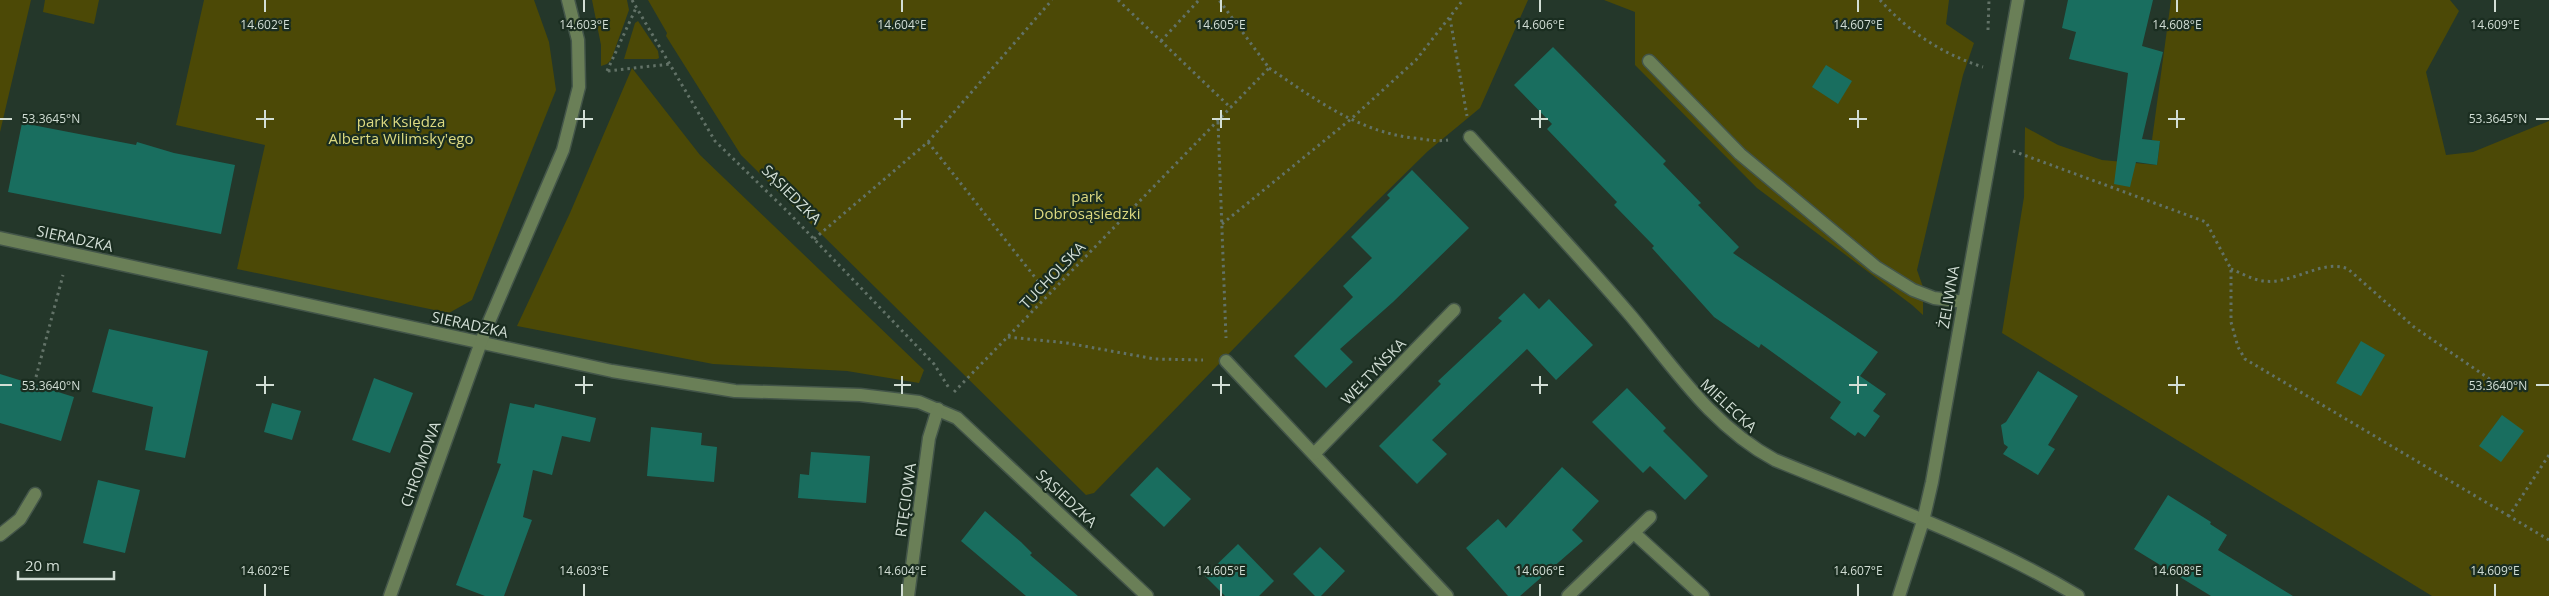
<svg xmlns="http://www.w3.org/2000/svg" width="2549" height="596" font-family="'Open Sans',sans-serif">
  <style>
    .green { fill: #4c4906 }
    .building { fill: #196e5f }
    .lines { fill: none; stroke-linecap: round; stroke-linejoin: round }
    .minor-casing { stroke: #435549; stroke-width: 15 }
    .path { stroke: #627267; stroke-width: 3; stroke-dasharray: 2.5 4; stroke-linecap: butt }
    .minor { stroke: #6a7f57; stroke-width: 12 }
    .ticks { fill: none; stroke: #d2ded5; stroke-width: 2 }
    .labels { text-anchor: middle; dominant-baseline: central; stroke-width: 4.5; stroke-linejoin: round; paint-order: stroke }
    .park-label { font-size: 15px; fill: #ddda81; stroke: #1a2d20 }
    .street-label { font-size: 15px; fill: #d2ded5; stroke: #1a2d20 }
    .ticks-label { font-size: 12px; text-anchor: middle; fill: #d2ded5; stroke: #1a2d20; stroke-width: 4.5; stroke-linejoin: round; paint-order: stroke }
  </style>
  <rect width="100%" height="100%" fill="#24372a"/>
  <g class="green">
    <polygon points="0,0 31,0 0,132"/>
    <polygon points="45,0 99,0 94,24 43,12"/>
    <polygon points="204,0 534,0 549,42 556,90 472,300 449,313 237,269 265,145 176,125"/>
    <polygon points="592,0 627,0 629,10 611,60 607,64 601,66 601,45"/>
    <polygon points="648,0 1528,0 1480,108 1428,151 1366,212 1094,493 1086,495 741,155 666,36 667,33"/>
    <polygon points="1604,0 1949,0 1946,24 1974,43 1963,75 1917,270 1923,287 1923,315 1912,305 1757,188 1635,65 1635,12"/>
    <polygon points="2171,0 2450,0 2459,11 2426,72 2446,155 2473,152 2549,121 2549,596 2432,596 2002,333 2024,197 2025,127 2058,145 2102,160 2157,165 2160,142 2152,140"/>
    <polygon points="638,21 658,51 659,58 657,59 624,59 635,23"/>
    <polygon points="632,68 700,155 924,370 919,383 847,371 713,364 517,326 570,213"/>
  </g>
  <g class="building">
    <polygon points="2068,0 2153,0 2142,46 2163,52 2142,139 2160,141 2157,165 2136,162 2130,187 2114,184 2128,73 2069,59 2076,32 2062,28"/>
    <polygon points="1553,47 1666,161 1663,164 1701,203 1698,205 1739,247 1733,253 1878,352 1860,376 1886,394 1873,411 1880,416 1865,437 1858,432 1855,436 1830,418 1841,402 1761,344 1759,348 1714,317 1652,248 1654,246 1614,205 1617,202 1547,129 1552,124 1514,85"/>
    <polygon points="1826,65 1852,81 1838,104 1812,87"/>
    <polygon points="22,123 136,145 137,142 174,153 235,165 221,234 8,192"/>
    <polygon points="1412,170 1469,228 1393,302 1340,349 1353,362 1326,388 1294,356 1353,297 1343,286 1372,258 1351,237 1390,198 1387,195"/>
    <polygon points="1524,293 1539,309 1549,299 1593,345 1556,380 1527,349 1432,440 1447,454 1417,484 1379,446 1441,384 1438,381 1502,321 1498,318"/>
    <polygon points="109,329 208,351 185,458 145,450 153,407 92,392"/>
    <polygon points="2361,341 2385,355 2361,396 2336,383"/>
    <polygon points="2038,371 2078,396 2048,445 2055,449 2038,475 2003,454 2008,447 2004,444 2001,425 2006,422"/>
    <polygon points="0,374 74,397 61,441 0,423"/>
    <polygon points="374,378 413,393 390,453 352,440"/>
    <polygon points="1627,388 1666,428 1663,431 1708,476 1685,500 1650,466 1643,473 1592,422"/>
    <polygon points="272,403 301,411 292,440 264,432"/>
    <polygon points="510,403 534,408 535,404 596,418 590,442 562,436 552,475 533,470 523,517 532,520 504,596 485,596 456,585 501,464 497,463"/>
    <polygon points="2502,415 2524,431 2501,462 2479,446"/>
    <polygon points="651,427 702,433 701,445 717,447 714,482 647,476"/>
    <polygon points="811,452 870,456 866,503 798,498 800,474 809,475"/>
    <polygon points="1157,467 1191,499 1164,527 1130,495"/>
    <polygon points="1562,467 1599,501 1572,530 1583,541 1520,596 1508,596 1466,548 1498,519 1506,528"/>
    <polygon points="98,480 140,490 125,553 83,543"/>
    <polygon points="2168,495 2211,522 2210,524 2227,535 2218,550 2293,596 2211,596 2134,549"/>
    <polygon points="985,511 1021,542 1032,553 1030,555 1078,596 1026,596 961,541"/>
    <polygon points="1238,544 1274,581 1259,596 1225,596 1205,576"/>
    <polygon points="1320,547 1345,571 1321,596 1315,596 1293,574"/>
  </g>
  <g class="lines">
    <defs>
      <g id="minor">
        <polyline points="1649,61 1740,154 1876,267 1913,290 1934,298 1964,302"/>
        <path d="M 1470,137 C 1524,197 1579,255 1631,316 C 1675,369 1712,426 1775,460 C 1877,502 1983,539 2078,596"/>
        <polyline points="0,238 612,371 735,391 860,395 919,402 957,418 1147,596"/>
        <polyline points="1226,361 1447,596"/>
        <polyline points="1314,454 1454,310"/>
        <polyline points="1634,533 1703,596"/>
        <polyline points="0,535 20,519 35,494"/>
        <polyline points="390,596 485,331 563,150 579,87 578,40 568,0"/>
        <polyline points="908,596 929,438 938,409"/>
        <polyline points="1568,596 1650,517"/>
        <polyline points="1899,596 1923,521 1932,482 2018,0"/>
      </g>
    </defs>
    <use href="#minor" class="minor-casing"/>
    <g class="path">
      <polyline points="632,0 715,141 788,212 934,364 949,388"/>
      <polyline points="1118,0 1231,108"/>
      <path d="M 1880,0 C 1909,32 1942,54 1983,67"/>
      <polyline points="1450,18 1467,116"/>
      <polyline points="1988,30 1989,0"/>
      <polyline points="1161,41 1199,0"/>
      <path d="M 1269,68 C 1315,99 1357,131 1413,138 C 1425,139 1436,142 1448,140"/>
      <polyline points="607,71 636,8"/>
      <polyline points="608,71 670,64"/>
      <polyline points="1218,122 1226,338"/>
      <polyline points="928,142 1049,295"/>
      <polyline points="2013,151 2206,222 2231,269 2231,322 2238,347 2245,359 2509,516"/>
      <polyline points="1222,224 1351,119 1416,60 1463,0"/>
      <polyline points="814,239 928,142 1052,0"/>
      <path d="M 2231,269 C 2241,273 2253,280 2264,281 C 2292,285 2323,258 2348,269 L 2414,327 L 2491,380"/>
      <polyline points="1008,337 1067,343 1155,359 1203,360"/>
      <polyline points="36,377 63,275"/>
      <polyline points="954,392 1269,68 1219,0"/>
      <polyline points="2549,455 2509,516 2549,540"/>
    </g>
    <use href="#minor" class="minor"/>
  </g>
  <path class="ticks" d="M 265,0 L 265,12M 584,0 L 584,12M 902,0 L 902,12M 1221,0 L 1221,12M 1540,0 L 1540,12M 1858,0 L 1858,12M 2177,0 L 2177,12M 2495,0 L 2495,12M 265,110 L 265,128M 584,110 L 584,128M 902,110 L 902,128M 1221,110 L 1221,128M 1540,110 L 1540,128M 1858,110 L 1858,128M 2177,110 L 2177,128M 0,119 L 12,119M 256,119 L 274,119M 575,119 L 593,119M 894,119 L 911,119M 1212,119 L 1230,119M 1531,119 L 1548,119M 1849,119 L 1867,119M 2168,119 L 2185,119M 2536,119 L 2549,119M 265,376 L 265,394M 584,376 L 584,394M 902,376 L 902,394M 1221,376 L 1221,394M 1540,376 L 1540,394M 1858,376 L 1858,394M 2177,376 L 2177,394M 0,385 L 12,385M 256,385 L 274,385M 575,385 L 593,385M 894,385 L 911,385M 1212,385 L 1230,385M 1531,385 L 1548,385M 1849,385 L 1867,385M 2168,385 L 2185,385M 2536,385 L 2549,385M 265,584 L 265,596M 584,584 L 584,596M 902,584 L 902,596M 1221,584 L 1221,596M 1540,584 L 1540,596M 1858,584 L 1858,596M 2177,584 L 2177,596M 2495,584 L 2495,596"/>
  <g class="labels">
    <g class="park-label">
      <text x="401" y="121">park Księdza<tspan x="401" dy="17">Alberta Wilimsky'ego</tspan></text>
      <text x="1087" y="196">park<tspan x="1087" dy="17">Dobrosąsiedzki</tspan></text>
    </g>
    <g class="street-label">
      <text transform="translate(792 194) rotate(45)">SĄSIEDZKA</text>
      <text transform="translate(75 238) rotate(12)">SIERADZKA</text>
      <text transform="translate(1052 275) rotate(-46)">TUCHOLSKA</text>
      <text transform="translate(1948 297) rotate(-80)">ŻELIWNA</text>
      <text transform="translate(470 324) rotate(12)">SIERADZKA</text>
      <text transform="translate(1373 371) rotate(-46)">WEŁTYŃSKA</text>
      <text transform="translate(1729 405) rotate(43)">MIELECKA</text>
      <text transform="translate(420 464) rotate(-70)">CHROMOWA</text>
      <text transform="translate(1067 498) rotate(43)">SĄSIEDZKA</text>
      <text transform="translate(905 500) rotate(-82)">RTĘCIOWA</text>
    </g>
  </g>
  <g class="ticks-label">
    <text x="265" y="29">14.602°E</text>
    <text x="584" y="29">14.603°E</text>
    <text x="902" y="29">14.604°E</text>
    <text x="1221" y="29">14.605°E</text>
    <text x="1540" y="29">14.606°E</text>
    <text x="1858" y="29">14.607°E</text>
    <text x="2177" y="29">14.608°E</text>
    <text x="2495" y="29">14.609°E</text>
    <text x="51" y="123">53.3645°N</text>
    <text x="2498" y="123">53.3645°N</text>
    <text x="51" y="390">53.3640°N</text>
    <text x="2498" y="390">53.3640°N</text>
    <text x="265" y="575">14.602°E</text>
    <text x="584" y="575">14.603°E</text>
    <text x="902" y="575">14.604°E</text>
    <text x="1221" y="575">14.605°E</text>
    <text x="1540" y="575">14.606°E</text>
    <text x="1858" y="575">14.607°E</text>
    <text x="2177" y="575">14.608°E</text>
    <text x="2495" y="575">14.609°E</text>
  </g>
  <path d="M18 571v8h96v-8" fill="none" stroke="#d2ded5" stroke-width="2.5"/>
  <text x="25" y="571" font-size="15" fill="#d2ded5" stroke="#1a2d20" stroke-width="4" paint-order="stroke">20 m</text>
</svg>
